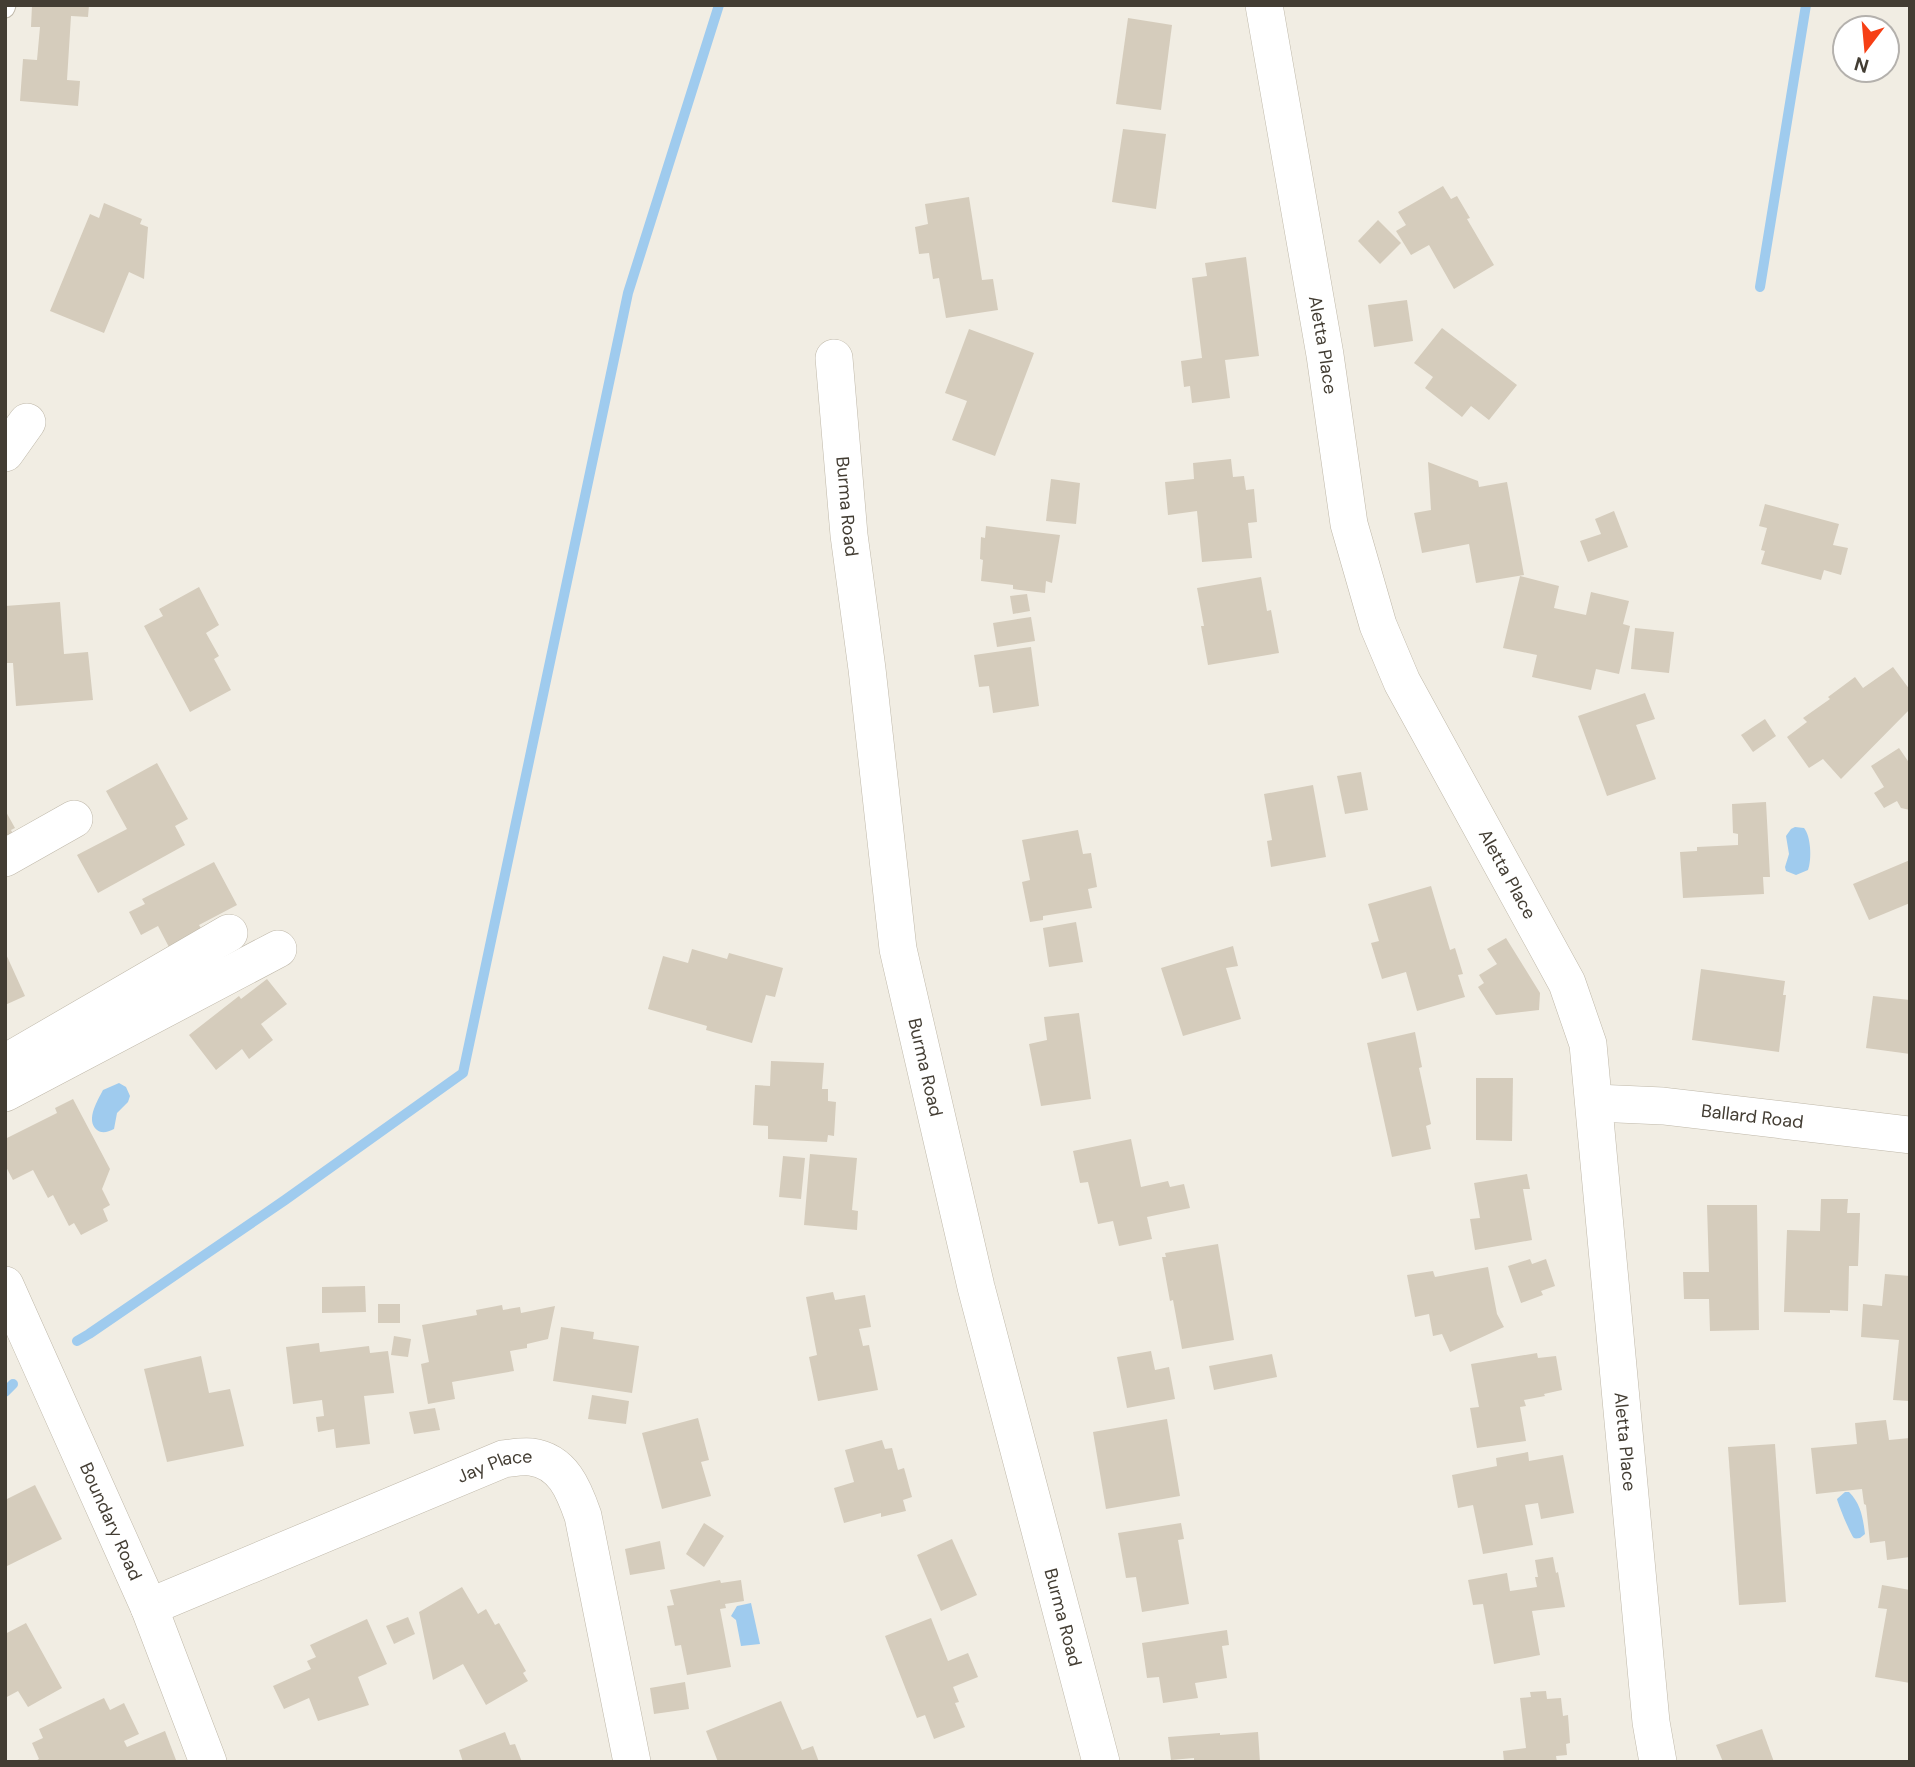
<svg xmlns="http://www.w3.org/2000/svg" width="1915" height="1767" font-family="'DM Sans',sans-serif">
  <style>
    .water { fill: #9fcbee }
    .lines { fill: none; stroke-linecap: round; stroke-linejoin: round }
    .stream { stroke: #9fcbee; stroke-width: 10 }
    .building { fill: #d5ccbc }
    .lane-casing { stroke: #bfb8a9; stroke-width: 21 }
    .street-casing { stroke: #bfb8a9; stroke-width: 38 }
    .lane { stroke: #fff; stroke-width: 19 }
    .street { stroke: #fff; stroke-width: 37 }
    .labels { text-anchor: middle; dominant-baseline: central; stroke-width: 6; stroke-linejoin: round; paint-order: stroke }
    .street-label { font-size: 18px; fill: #433d33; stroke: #fff }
  </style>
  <rect width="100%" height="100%" fill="#f1ede3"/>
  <g class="water">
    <path d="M 1795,827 L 1804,828 C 1811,836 1812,860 1808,870 L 1796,875 L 1786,871 L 1785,867 L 1789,854 L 1786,836 L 1791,829 Z"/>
    <path d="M 119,1083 L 126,1087 L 130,1096 L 128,1102 L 117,1113 L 114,1129 C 108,1132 102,1134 97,1130 C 85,1120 98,1100 103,1090 Z"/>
    <path d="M 1845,1492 L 1849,1492 C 1861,1504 1863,1518 1865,1534 L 1860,1538 C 1858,1538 1856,1539 1854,1538 C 1851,1536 1838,1504 1837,1499 Z"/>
    <polygon points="751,1603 760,1644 741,1646 736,1620 731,1616 737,1606"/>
  </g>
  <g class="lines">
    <g class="stream">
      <polyline points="1760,287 1806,5"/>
      <polyline points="77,1341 89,1334 285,1200 463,1073 628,293 719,5"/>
      <polyline points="5,1392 13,1384"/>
    </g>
  </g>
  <g class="building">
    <polygon points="32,5 89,5 88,17 71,16 67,80 80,81 78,106 20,101 23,59 37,60 40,27 31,27"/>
    <polygon points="1128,18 1172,25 1161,110 1116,104"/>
    <polygon points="1123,129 1166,134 1156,209 1112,202"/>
    <polygon points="1443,186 1451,199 1457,196 1470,218 1467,219 1494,265 1454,289 1429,245 1411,255 1396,231 1406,225 1398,212"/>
    <polygon points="969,197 982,280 993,279 998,310 946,318 939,278 933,279 929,253 919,254 915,227 928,224 925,204"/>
    <polygon points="104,203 142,219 140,224 148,227 144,279 129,272 104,333 50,311 90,214 99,218"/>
    <polygon points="1378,220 1401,243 1380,264 1358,241"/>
    <polygon points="1246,257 1259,356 1225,360 1230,398 1192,403 1190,386 1184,387 1181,361 1202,358 1192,278 1207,276 1205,263"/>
    <polygon points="1407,300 1413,341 1374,347 1368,305"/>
    <polygon points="1442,328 1517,385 1489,420 1471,406 1462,417 1425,388 1433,377 1414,363"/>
    <polygon points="969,329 1034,353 995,456 952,440 967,401 945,393"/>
    <polygon points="1231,459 1233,477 1244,476 1246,490 1254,489 1257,522 1248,523 1252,558 1202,562 1197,511 1168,515 1165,482 1194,479 1193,463"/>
    <polygon points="1428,462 1478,481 1479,487 1507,482 1524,575 1476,583 1469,544 1422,553 1414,513 1431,510"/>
    <polygon points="1051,479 1080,483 1076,524 1046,521"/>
    <polygon points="1765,504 1839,524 1833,545 1848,548 1841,575 1824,570 1821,580 1761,564 1765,551 1761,550 1767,528 1759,526"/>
    <polygon points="1614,511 1628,547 1588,562 1580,541 1601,534 1595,519"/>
    <polygon points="986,526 1060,535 1052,583 1046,581 1045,593 1013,589 1013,585 981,581 983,560 980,559 981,537 985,538"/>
    <polygon points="1520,576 1559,586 1554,608 1586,615 1591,592 1629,601 1623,624 1630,626 1619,674 1596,669 1591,690 1532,677 1537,655 1503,648"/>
    <polygon points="1261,577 1267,611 1271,610 1279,653 1208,665 1201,626 1204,626 1197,588"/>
    <polygon points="199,587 219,625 206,633 219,656 214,659 231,690 190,712 144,626 163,616 159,609"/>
    <polygon points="1027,594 1030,611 1013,614 1010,596"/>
    <polygon points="60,602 64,654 88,652 93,700 16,706 13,663 5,663 5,606"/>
    <polygon points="1031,617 1035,641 997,647 993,623"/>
    <polygon points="1635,628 1674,632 1669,673 1631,669"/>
    <polygon points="1031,647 1039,706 993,713 989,686 979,687 974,655"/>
    <polygon points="1893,667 1910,690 1910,709 1841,779 1823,759 1809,768 1787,737 1807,722 1803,718 1830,699 1828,697 1855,677 1863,688"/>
    <polygon points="1645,693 1655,719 1636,725 1656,779 1607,796 1578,716"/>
    <polygon points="1765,719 1776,736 1753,752 1741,735"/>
    <polygon points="1899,748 1910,764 1910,810 1901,808 1897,801 1884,808 1874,793 1884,787 1871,766"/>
    <polygon points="157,763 188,819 175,826 185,845 98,893 77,855 127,829 106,791"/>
    <polygon points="1361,772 1368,810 1345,814 1337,776"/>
    <polygon points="1313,785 1326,857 1271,867 1267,841 1272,840 1264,794"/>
    <polygon points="1766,802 1770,877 1763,877 1764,894 1683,898 1680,852 1697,851 1697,847 1738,845 1738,834 1733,833 1732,804"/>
    <polygon points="5,810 15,828 11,830 16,840 5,846"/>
    <polygon points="1078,830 1083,854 1091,853 1097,887 1088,889 1092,908 1043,916 1043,920 1030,922 1022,882 1030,880 1022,840"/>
    <polygon points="1910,860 1910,903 1869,920 1853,884"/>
    <polygon points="214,862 237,905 199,925 203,932 170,949 158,926 141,935 129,912 145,904 142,899"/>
    <polygon points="1431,886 1450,950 1455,948 1463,974 1458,975 1465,997 1417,1011 1406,972 1382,979 1371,943 1379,941 1368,904"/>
    <polygon points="1076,922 1083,962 1049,967 1043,928"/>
    <polygon points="1506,938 1540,993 1539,1010 1496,1015 1478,987 1484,983 1479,975 1497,964 1487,949"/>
    <polygon points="1233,946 1238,966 1226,968 1241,1019 1183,1036 1161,968"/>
    <polygon points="692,949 727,959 729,953 783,968 775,997 766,995 752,1043 706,1030 707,1026 648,1009 663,956 688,963"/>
    <polygon points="5,952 25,996 5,1005"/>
    <polygon points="1701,969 1785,981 1783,995 1786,995 1779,1052 1692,1040"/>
    <polygon points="267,979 287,1004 261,1024 273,1040 249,1059 242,1049 216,1070 189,1035 239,996 241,999"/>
    <polygon points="1873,996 1910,1000 1910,1054 1866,1048"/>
    <polygon points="1079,1013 1091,1099 1041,1106 1029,1044 1047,1040 1044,1017"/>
    <polygon points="1415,1032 1422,1067 1419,1068 1431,1124 1426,1126 1431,1149 1392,1157 1367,1043"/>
    <polygon points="771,1061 824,1063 822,1089 828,1089 828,1101 836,1102 834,1136 828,1135 827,1142 768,1139 768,1126 753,1125 755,1085 770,1086"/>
    <polygon points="1476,1078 1513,1078 1512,1141 1476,1140"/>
    <polygon points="73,1099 110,1169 102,1189 110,1205 103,1209 108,1221 81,1235 74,1223 69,1226 53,1195 48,1198 33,1170 13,1180 5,1165 5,1139 57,1113 55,1108"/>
    <polygon points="1131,1139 1141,1187 1168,1181 1170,1187 1184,1184 1190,1208 1147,1217 1152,1239 1119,1246 1113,1221 1098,1224 1088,1182 1080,1183 1073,1151"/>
    <polygon points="810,1154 857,1158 852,1210 858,1211 857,1230 804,1225"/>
    <polygon points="783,1156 805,1158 801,1199 779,1197"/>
    <polygon points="1527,1174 1530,1189 1523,1189 1532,1240 1475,1250 1470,1219 1480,1218 1474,1183"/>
    <polygon points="1821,1199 1848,1199 1847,1213 1860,1213 1858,1266 1849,1266 1848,1311 1830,1310 1830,1313 1784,1312 1787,1230 1820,1231"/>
    <polygon points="1707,1205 1757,1205 1759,1330 1710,1331 1709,1299 1684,1299 1683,1272 1709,1272"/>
    <polygon points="1218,1244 1234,1340 1182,1349 1173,1300 1170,1301 1162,1257 1166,1257 1165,1253"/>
    <polygon points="1530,1259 1532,1264 1546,1259 1555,1286 1541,1291 1543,1295 1521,1303 1508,1266"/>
    <polygon points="1488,1267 1497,1314 1504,1327 1450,1352 1442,1334 1433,1336 1429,1314 1415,1317 1407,1275 1433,1271 1435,1277"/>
    <polygon points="1885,1274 1910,1276 1910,1401 1893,1400 1899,1340 1861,1337 1863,1304 1882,1306"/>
    <polygon points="365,1286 366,1312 322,1313 322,1287"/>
    <polygon points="833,1292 835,1300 865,1295 871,1327 859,1329 863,1346 869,1345 878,1390 818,1401 809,1357 817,1355 806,1297"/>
    <rect x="378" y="1304" width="22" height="19"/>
    <polygon points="502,1305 503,1310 520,1307 521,1313 555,1306 548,1339 527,1344 527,1348 510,1351 514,1371 452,1382 455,1399 428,1404 421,1364 429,1362 422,1325 477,1315 476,1310"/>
    <polygon points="561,1327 594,1332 593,1339 639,1346 632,1393 553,1381"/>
    <polygon points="394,1336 411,1339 408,1357 391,1355"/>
    <polygon points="319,1343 320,1352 369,1346 370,1353 388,1351 394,1393 364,1396 370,1444 336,1448 334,1429 318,1432 316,1417 324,1416 322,1400 293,1404 286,1347"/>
    <polygon points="1151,1351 1155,1370 1169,1367 1175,1399 1127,1408 1117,1357"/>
    <polygon points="1537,1353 1538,1358 1556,1356 1562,1390 1544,1394 1545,1396 1524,1400 1526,1406 1520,1407 1526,1441 1477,1448 1470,1408 1479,1407 1471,1364"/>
    <polygon points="1272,1354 1277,1377 1214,1390 1209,1366"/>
    <polygon points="201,1356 209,1393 230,1389 244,1446 167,1462 144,1369"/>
    <polygon points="592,1395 629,1401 626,1424 588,1419"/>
    <polygon points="435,1408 440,1430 414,1434 409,1412"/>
    <polygon points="698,1418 709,1460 701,1462 711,1496 662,1509 642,1433"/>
    <polygon points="1167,1419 1180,1496 1106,1509 1093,1432"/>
    <polygon points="1886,1420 1889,1440 1910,1438 1910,1557 1887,1560 1885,1541 1870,1543 1866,1505 1864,1504 1862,1489 1816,1494 1811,1448 1857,1444 1855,1423"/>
    <polygon points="882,1440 885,1449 892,1448 898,1470 904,1468 912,1497 903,1500 906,1511 881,1517 881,1513 844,1523 834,1488 854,1482 845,1450"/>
    <polygon points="1775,1444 1786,1602 1739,1605 1728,1447"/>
    <polygon points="1528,1452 1529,1461 1563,1455 1574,1513 1541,1519 1538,1503 1525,1505 1533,1545 1483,1554 1473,1505 1458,1508 1452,1475 1497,1466 1496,1458"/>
    <polygon points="35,1485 62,1539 5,1567 5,1500"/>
    <polygon points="704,1523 724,1536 704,1567 686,1554"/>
    <polygon points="1181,1523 1184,1539 1178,1540 1189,1604 1142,1612 1136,1577 1126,1578 1118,1533"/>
    <polygon points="952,1539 977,1595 941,1611 917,1555"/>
    <polygon points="660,1541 665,1569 630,1575 625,1549"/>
    <polygon points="1553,1557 1556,1573 1558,1572 1565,1607 1532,1611 1540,1655 1494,1664 1483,1604 1473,1605 1468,1580 1507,1573 1510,1591 1537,1587 1535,1577 1538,1577 1535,1560"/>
    <polygon points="720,1580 721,1583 741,1580 744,1601 725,1604 726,1608 720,1609 731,1667 687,1675 681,1645 675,1646 667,1606 674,1605 670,1590"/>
    <polygon points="1882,1585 1910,1590 1910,1683 1875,1677 1887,1609 1878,1608"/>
    <polygon points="462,1587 478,1614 486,1609 495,1625 499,1623 526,1671 523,1673 528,1681 486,1705 463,1664 433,1680 419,1612"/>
    <polygon points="408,1617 415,1634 394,1644 386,1626"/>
    <polygon points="931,1618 948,1661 968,1653 978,1677 953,1687 959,1702 955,1703 965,1727 934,1739 925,1715 917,1718 885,1636"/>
    <polygon points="367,1619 387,1664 358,1677 369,1705 318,1721 309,1698 284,1709 273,1686 311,1669 307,1661 316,1657 310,1645"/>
    <polygon points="26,1623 62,1688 28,1707 18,1691 5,1698 5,1634"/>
    <polygon points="1227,1630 1229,1645 1222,1646 1227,1678 1195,1683 1198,1698 1163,1703 1159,1677 1147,1678 1142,1643"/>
    <polygon points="685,1682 689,1709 654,1714 650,1688"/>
    <polygon points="1546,1691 1547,1699 1561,1698 1563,1716 1568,1715 1570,1743 1566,1744 1567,1755 1556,1756 1557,1762 1504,1762 1503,1751 1526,1748 1520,1698 1531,1697 1530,1692"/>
    <polygon points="104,1698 110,1710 124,1703 139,1734 124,1741 127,1747 165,1731 176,1760 173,1762 34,1762 39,1759 32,1743 43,1738 39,1729"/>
    <polygon points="781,1701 802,1750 813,1746 819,1762 718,1762 706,1731"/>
    <polygon points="1762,1729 1774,1762 1723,1762 1716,1745"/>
    <polygon points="505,1732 510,1745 515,1744 522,1762 463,1762 459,1750"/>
    <polygon points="1258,1732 1260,1762 1194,1762 1194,1758 1171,1760 1168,1737 1220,1733 1220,1735"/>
  </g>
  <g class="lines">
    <defs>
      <polyline id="lane" points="5,8 6,5"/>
      <g id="street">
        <path id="s1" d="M 1264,5 L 1325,355 L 1349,524 L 1378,625 L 1402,682 L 1567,983 L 1588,1044 L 1651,1722 L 1658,1762"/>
        <path id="s2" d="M 834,358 L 849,535 L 867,669 L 898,949 L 976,1287 L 1101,1762"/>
        <polyline points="5,453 27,422"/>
        <polyline points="5,858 74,819"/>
        <polyline points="5,1063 229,933"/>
        <polyline points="5,1093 278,949"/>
        <path id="s3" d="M 1595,1103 L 1663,1106 L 1910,1135"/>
        <path id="s4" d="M 5,1285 L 149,1607 L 208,1762"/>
        <path id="s5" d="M 149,1607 L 503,1459 C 512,1458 522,1456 531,1457 C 563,1461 574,1490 583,1516 L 632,1762"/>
      </g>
    </defs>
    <use href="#lane" class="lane-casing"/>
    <use href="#street" class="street-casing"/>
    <use href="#lane" class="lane"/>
    <use href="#street" class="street"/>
  </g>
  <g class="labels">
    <g class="street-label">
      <text stroke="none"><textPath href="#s1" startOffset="345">Aletta Place</textPath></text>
      <text stroke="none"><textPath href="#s2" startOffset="149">Burma Road</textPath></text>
      <text stroke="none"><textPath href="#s1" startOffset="912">Aletta Place</textPath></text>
      <text stroke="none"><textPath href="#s2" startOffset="716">Burma Road</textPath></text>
      <text stroke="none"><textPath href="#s3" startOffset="158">Ballard Road</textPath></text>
      <text stroke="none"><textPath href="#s1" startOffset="1500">Aletta Place</textPath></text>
      <text stroke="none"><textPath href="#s5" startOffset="374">Jay Place</textPath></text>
      <text stroke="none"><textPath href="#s4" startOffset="259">Boundary Road</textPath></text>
      <text stroke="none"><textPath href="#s2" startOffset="1283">Burma Road</textPath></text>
    </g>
  </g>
  <rect width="1915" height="1767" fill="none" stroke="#433d33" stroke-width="14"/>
  <g transform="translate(1866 49) rotate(196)"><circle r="33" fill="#ffffff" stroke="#b4b1ad" stroke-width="2"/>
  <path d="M0-5L12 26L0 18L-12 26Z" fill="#f63f15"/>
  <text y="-10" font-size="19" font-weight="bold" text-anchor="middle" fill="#433d33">N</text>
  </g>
</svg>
